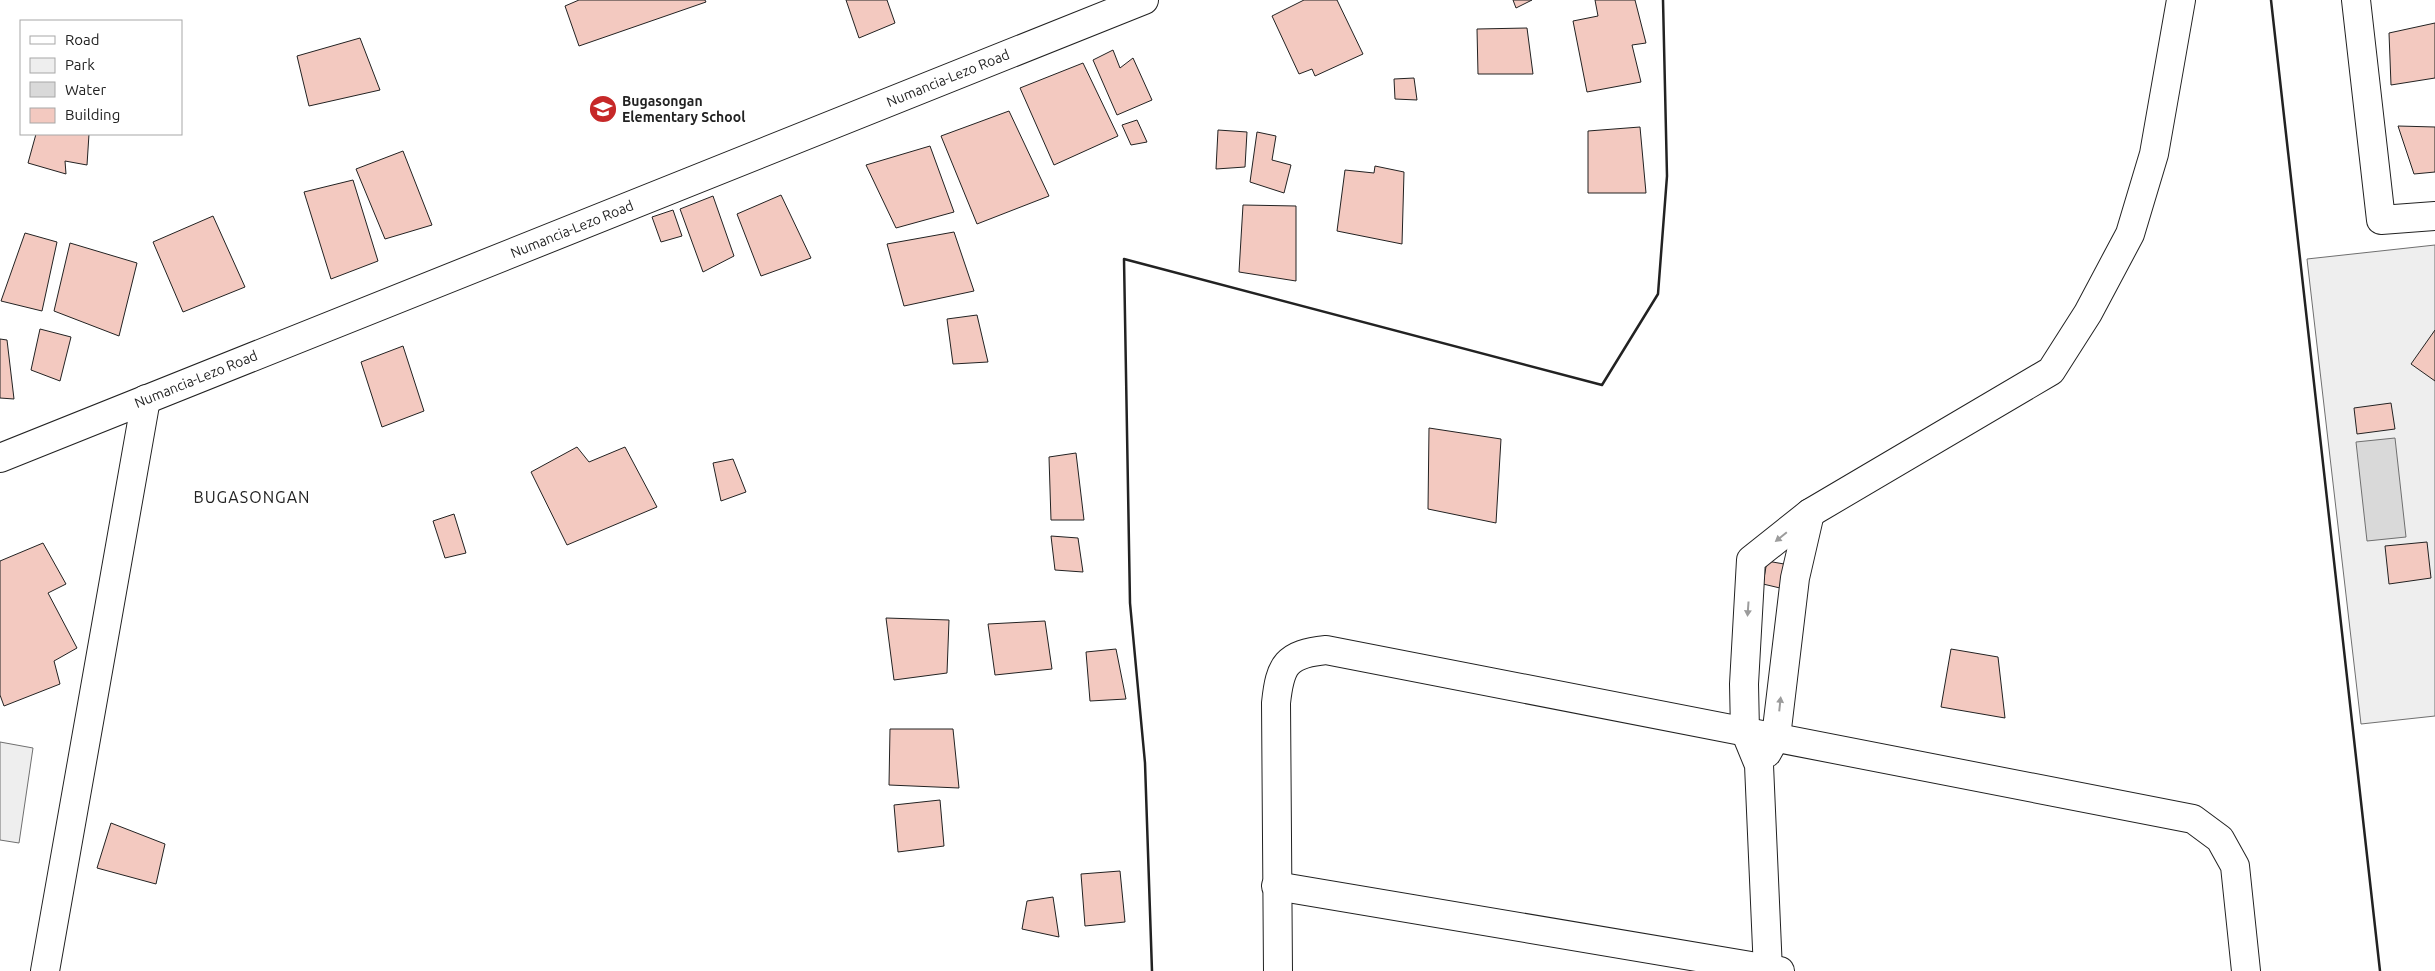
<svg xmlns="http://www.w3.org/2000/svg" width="2435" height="971" font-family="Ubuntu,sans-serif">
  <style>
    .green { fill: #eee; stroke: #6f6f6f }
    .water { fill: #d9d9d9; stroke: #6f6f6f }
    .building { fill: #f3c9c0; stroke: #222 }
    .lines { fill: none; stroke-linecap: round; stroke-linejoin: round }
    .minor-casing { stroke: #222; stroke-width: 30 }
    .major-casing { stroke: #222; stroke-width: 30 }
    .minor { stroke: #fff; stroke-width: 28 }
    .major { stroke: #fff; stroke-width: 28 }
    .wall { stroke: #222; stroke-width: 2.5 }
    .oneway { fill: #9c9c9c }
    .labels { text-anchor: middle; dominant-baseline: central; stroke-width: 4; stroke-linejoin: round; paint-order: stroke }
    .street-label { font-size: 14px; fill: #222; stroke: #fff }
    .poi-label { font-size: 14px; font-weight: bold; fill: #222; stroke: #fff; text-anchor: start }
    .quarter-label { font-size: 16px; letter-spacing: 1px; fill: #222; stroke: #fff }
  </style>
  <rect width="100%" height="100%" fill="#fff"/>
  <g class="green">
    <polygon points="2435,245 2435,716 2361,724 2307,259"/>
    <polygon points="0,742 33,748 19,843 0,840"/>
  </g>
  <polygon class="water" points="2395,438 2406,537 2367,541 2356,442"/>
  <g class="building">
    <polygon points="579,0 705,0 706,2 579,46 565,6"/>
    <polygon points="846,0 887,0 895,23 859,38"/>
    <polygon points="1304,0 1337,0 1363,54 1315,76 1312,69 1299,74 1272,16"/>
    <polygon points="1513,0 1532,0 1516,8"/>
    <polygon points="1595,0 1635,0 1646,43 1632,45 1641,82 1587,92 1573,21 1598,16"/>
    <polygon points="2435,23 2435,78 2391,85 2389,33"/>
    <polygon points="1527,28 1533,74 1478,74 1477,29"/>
    <polygon points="360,38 380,90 309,106 297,56"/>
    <polygon points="1113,50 1120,68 1133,58 1152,100 1117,115 1093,60"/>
    <polygon points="1083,63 1118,136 1054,165 1020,88"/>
    <polygon points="1414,78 1417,100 1395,99 1394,79"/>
    <polygon points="1009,111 1049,196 977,224 941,136"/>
    <polygon points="1137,120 1147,142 1131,145 1122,125"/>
    <polygon points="2398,126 2435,127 2435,172 2414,174"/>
    <polygon points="1640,127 1646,193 1588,193 1588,131"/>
    <polygon points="1218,130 1247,132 1245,167 1216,169"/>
    <polygon points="1257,132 1276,136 1272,160 1291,165 1284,193 1250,182"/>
    <polygon points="36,134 89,134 87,165 65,161 66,174 28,163"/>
    <polygon points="930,146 954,212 896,228 866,165"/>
    <polygon points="403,151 432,225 385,239 356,169"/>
    <polygon points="1375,166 1404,172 1402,244 1337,231 1345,170 1374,173"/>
    <polygon points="353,180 378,261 331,279 304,192"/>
    <polygon points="781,195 811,258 761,276 737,214"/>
    <polygon points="713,196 734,256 703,272 680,209"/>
    <polygon points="1243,205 1296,206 1296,281 1239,272"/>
    <polygon points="673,210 682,236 661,242 652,217"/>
    <polygon points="213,216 245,287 183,312 153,242"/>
    <polygon points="954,232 974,291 904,306 887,244"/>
    <polygon points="25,233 57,242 42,311 1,301"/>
    <polygon points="70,243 137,263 119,336 54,311"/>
    <polygon points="977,315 988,362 953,364 947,319"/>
    <polygon points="40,329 71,337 60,381 31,370"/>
    <polygon points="2435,330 2435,381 2411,364"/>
    <polygon points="0,339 7,340 14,399 0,398"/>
    <polygon points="403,346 424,411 382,427 361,362"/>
    <polygon points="2391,403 2395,429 2357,434 2354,408"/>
    <polygon points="1429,428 1501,439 1496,523 1428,509"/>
    <polygon points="577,447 589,462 625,447 657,507 567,545 531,472"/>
    <polygon points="1076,453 1084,520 1051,520 1049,457"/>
    <polygon points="733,459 746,492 721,501 713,463"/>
    <polygon points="454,514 466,553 445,558 433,521"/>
    <polygon points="1051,536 1078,538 1083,572 1055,570"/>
    <polygon points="2427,542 2431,578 2389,584 2385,546"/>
    <polygon points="43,543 66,584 48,593 77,648 54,661 60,684 4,706 0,695 0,561"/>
    <polygon points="1767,561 1784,564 1780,588 1763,584"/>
    <polygon points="886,618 949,620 947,673 894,680"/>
    <polygon points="1045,621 1052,669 995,675 988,624"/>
    <polygon points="1116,649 1126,699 1090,701 1086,652"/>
    <polygon points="1951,649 1998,657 2005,718 1941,707"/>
    <polygon points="890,729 953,729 959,788 889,785"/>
    <polygon points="940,800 944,846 898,852 894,805"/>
    <polygon points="111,823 165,844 156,884 97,868"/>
    <polygon points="1120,871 1125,922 1085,926 1081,874"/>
    <polygon points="1053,897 1059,937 1022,929 1027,901"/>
  </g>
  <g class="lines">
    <defs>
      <g id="minor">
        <polyline points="2356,0 2381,220 2435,216"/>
        <polyline points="1767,753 1776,737 1795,578 1810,513"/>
        <polyline points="1276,886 1780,971"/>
        <polyline points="45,971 146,399"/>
        <path d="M 1278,971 L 1276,703 C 1280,665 1286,654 1326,650 L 2193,819 L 2220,839 L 2235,866 L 2246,971"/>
        <polyline points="1768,971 1759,765 1745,731 1744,684 1751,560 1810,513 2051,371 2088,313 2130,234 2154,154 2181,0"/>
      </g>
      <polyline id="major" points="0,458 1144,0"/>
    </defs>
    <use href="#minor" class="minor-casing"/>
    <use href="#major" class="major-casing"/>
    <use href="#minor" class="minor"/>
    <use href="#major" class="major"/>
    <g class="wall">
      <polyline points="2271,0 2380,971"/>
      <polyline points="1152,971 1145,763 1130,603 1124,259 1602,385 1658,294 1667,176 1663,0"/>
    </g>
  </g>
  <defs><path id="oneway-solid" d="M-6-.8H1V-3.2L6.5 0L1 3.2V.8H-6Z" transform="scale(1.25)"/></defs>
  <g class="oneway">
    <use href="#oneway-solid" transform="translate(1781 537) rotate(141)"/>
    <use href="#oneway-solid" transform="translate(1748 609) rotate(94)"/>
    <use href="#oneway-solid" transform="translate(1780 704) rotate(-84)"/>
  </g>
  <defs>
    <symbol id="school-disc" viewBox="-11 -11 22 22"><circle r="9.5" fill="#c62828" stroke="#fff"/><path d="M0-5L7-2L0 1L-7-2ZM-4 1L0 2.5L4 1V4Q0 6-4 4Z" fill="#fff"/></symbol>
  </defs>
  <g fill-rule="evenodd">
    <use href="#school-disc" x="587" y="93" width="32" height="32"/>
  </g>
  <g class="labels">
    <g class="street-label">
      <text transform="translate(948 78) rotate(-22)">Numancia-Lezo Road</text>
      <text transform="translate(572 229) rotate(-22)">Numancia-Lezo Road</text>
      <text transform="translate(196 379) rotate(-22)">Numancia-Lezo Road</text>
    </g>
    <g class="poi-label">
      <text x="622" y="101">Bugasongan<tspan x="622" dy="16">Elementary School</tspan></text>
    </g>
    <g class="quarter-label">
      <text x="252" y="497">BUGASONGAN</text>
    </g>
  </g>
  <rect x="20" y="20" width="162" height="115" fill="#ffffff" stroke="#a7a7a7"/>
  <rect x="30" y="36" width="25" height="8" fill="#ffffff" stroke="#a7a7a7"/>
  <text x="65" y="45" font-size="15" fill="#222222">Road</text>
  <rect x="30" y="58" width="25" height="15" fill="#eeeeee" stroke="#a7a7a7"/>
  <text x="65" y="70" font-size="15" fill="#222222">Park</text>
  <rect x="30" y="82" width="25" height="15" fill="#d9d9d9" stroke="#a7a7a7"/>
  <text x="65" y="95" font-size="15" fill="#222222">Water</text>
  <rect x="30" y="108" width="25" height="15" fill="#f3c9c0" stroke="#a7a7a7"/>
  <text x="65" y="120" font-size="15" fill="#222222">Building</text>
</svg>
